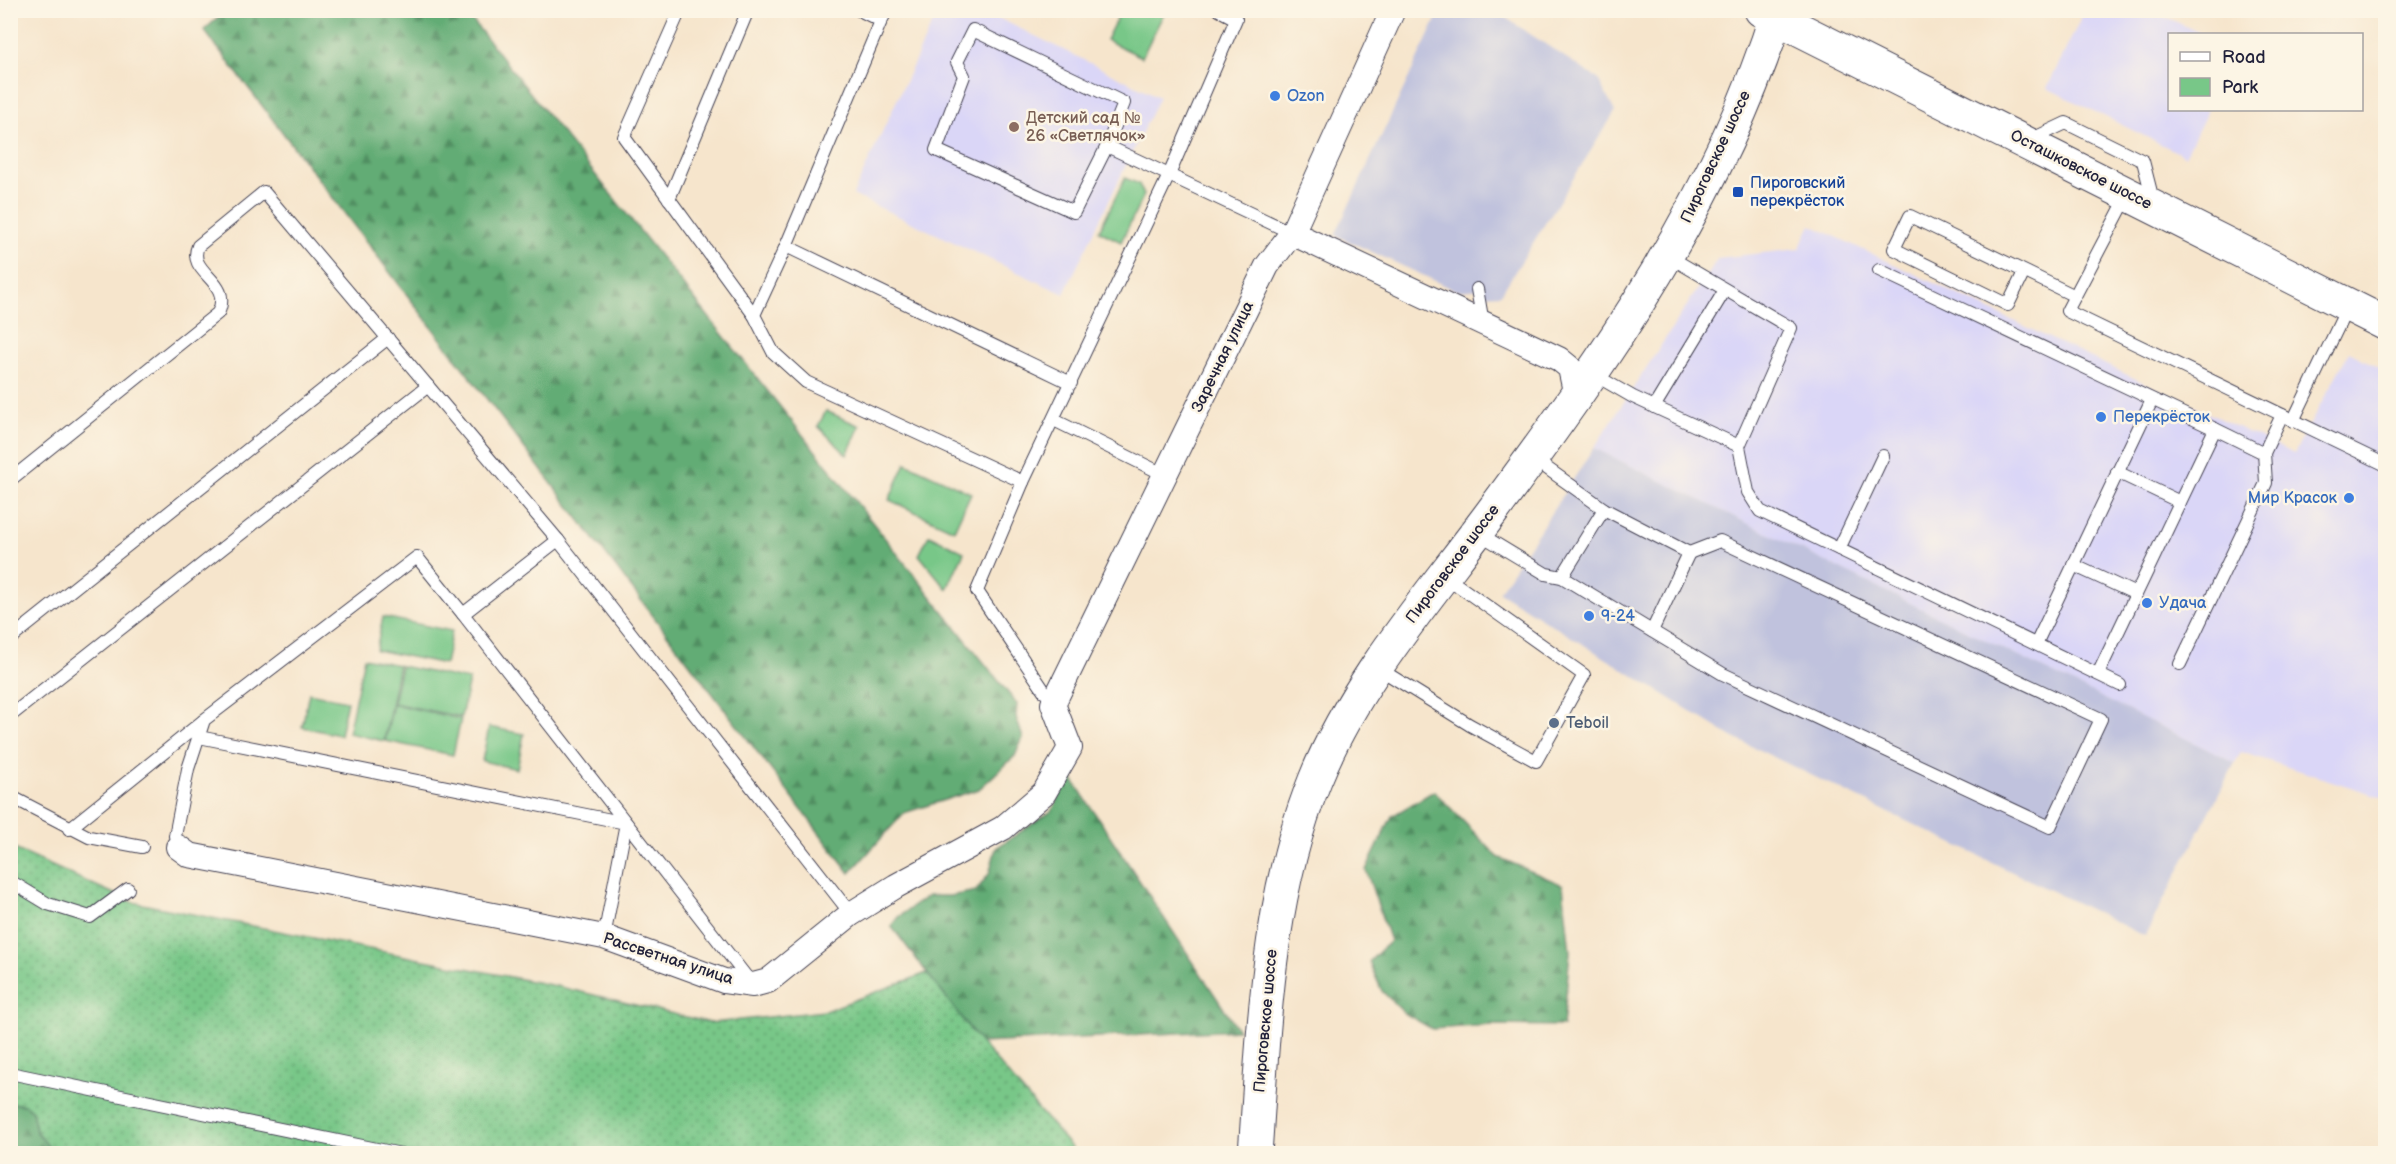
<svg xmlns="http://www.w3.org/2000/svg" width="2396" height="1164" font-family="'Balsamiq Sans',sans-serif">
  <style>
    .built { fill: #dad6f7 }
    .industrial { fill: #c0c2dd }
    .grass { fill: url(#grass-dots); stroke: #4d7462; stroke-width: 1.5 }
    .forest { fill: url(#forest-firs); stroke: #426758; stroke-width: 1.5 }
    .green { fill: #78c788; stroke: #4d7462; stroke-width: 1.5 }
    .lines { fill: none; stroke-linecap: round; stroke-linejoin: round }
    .lane-casing { stroke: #423f51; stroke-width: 14 }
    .street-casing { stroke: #423f51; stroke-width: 26 }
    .secondary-casing { stroke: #423f51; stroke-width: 35 }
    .lane { stroke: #fff; stroke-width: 12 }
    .street { stroke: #fff; stroke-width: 24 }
    .secondary { stroke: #fff; stroke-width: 33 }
    .shop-dot { fill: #3f7fe0; stroke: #fcf5e5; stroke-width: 2 }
    .education-dot { fill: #8d6e63; stroke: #fcf5e5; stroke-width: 2 }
    .transit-dot { fill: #1a4fb4; stroke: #fcf5e5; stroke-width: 2 }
    .service-dot { fill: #5c6f8a; stroke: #fcf5e5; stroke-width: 2 }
    .labels { text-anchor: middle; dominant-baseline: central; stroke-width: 5; stroke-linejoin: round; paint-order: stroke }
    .shop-label { font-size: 16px; fill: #366cbe; stroke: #fcf5e5; text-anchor: start }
    .education-label { font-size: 16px; fill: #785e54; stroke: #fcf5e5; text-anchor: start }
    .street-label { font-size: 16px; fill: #22223b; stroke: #fcf5e5 }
    .transit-label { font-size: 16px; fill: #164399; stroke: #fcf5e5; text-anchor: start }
    .service-label { font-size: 16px; fill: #4e5e75; stroke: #fcf5e5; text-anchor: start }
  </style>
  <defs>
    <pattern id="grass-dots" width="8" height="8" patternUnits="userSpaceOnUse" patternTransform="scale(1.5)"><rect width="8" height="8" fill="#78c788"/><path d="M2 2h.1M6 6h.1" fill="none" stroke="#62a170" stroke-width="1.8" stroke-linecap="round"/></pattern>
    <pattern id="forest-firs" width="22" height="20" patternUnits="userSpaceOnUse" patternTransform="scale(1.5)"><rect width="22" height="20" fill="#62ac74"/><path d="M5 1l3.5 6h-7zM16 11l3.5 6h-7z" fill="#508c60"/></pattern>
  </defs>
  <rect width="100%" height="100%" fill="#fcf5e5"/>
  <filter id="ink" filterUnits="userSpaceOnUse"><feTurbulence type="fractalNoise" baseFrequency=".0167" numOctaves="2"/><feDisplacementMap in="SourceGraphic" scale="12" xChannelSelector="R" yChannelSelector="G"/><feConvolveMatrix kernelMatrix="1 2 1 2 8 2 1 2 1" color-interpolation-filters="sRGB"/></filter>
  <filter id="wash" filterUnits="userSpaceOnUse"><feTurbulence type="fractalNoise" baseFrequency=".008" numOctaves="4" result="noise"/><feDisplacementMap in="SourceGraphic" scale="24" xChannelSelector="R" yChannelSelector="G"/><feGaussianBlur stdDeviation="1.35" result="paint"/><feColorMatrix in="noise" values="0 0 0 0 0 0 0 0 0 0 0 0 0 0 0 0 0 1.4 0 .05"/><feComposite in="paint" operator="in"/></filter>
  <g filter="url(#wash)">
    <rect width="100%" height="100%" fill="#f6e5cc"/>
    <g class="built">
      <polygon points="2085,10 2153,11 2202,34 2170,34 2170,110 2208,110 2185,156 2047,88"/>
      <polygon points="938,11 984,11 1159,97 1064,294 853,195"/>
      <polygon points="1811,225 2294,454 2349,352 2385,371 2385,798 2241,752 2235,763 1594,448 1718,258 1799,249"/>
    </g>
    <g class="industrial">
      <polygon points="1440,11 1492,11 1503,16 1598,79 1615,112 1501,294 1484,295 1482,289 1457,291 1335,235"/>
      <polygon points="1594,448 2235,763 2145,936 1732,737 1499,592"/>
    </g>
    <polygon class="grass" points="10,847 132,902 556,986 711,1023 825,1011 927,973 981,1043 1076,1153 53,1153 36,1131 32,1111 25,1105 11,1103"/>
    <g class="forest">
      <polygon points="226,11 465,11 1017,704 1016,717 1023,738 1015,756 979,789 904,813 850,873 204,30"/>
      <polygon points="1069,774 1238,1030 981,1043 891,926 898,917 928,896 950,896 976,891 989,874 996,848 1052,811"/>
      <polygon points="1434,791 1498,857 1563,885 1570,952 1563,1026 1492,1025 1432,1029 1404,1013 1382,991 1369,962 1390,941 1366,870 1392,816"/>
      <polygon points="10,1103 25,1105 32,1111 36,1131 53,1153 11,1153"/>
    </g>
    <g class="green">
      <polygon points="1121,10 1165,11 1142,57 1106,40"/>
      <polygon points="1125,178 1139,184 1144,195 1121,242 1099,231"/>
      <polygon points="826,411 860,426 847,455 818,426"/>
      <polygon points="906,463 971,493 954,530 889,500"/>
      <polygon points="929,535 964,552 947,589 919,555"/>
      <polygon points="383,617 452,631 445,664 376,650"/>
      <polygon points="364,658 399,665 384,741 348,733"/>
      <polygon points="401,666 469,680 461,717 393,703"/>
      <polygon points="309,693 347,701 340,735 302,727"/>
      <polygon points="393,704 461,719 453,755 385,741"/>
      <polygon points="489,727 524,734 517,769 482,761"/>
    </g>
  </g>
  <g filter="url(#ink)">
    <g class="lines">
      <defs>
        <g id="lane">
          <polyline points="680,10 624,137 754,315"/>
          <polyline points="881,21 887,10"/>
          <polyline points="2030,140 2066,123 2143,161 2153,200"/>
          <polyline points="1107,146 1124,103 973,30 957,62 964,76 936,150 1074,212 1107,146 1169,175 1236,19 1219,10"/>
          <polyline points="2128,195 2067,311 2386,465"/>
          <polyline points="669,199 748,10"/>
          <polyline points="786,246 881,21 859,10"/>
          <polyline points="1668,256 1791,328 1739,446 1748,492 1760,511 2120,685"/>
          <polyline points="1879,270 2215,429"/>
          <polyline points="2024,272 2008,305 1894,249 1910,216 2075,296"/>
          <polyline points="1477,289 1483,323"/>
          <polyline points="1593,374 1633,397 1739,446"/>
          <polyline points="1654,407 1725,290"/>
          <polyline points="1054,420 1165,475"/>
          <polyline points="2293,421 2348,306"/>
          <polyline points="2117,472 2180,502"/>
          <path d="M 10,480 L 218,313 C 234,280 186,274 198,246 L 264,192 L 558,540"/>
          <polyline points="1023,482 806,382 773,352 754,315 786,246 1071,383"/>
          <polyline points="1478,533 1546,574 1562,577 1723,674 2050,827 2101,719 1720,541 1689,553 1604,509 1534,459"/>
          <polyline points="1839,549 1883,456"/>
          <polyline points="2073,565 2136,594"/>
          <polyline points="1562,577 1604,509"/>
          <polyline points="1652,631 1689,553"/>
          <polyline points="10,639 388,338"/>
          <polyline points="2036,644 2152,400"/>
          <polyline points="2180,664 2266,483 2264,453"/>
          <polyline points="1378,668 1470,725 1536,761 1584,675 1446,577"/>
          <polyline points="2098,674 2215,429 2264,453 2282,415"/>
          <polyline points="1053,704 977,591 1023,482 1169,175 1292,233"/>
          <polyline points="10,716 428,386"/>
          <polyline points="199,737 626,823 604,937"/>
          <polyline points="10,796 89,837 142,847"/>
          <polyline points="69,829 203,721"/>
          <polyline points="178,847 175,836 188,769 204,720 417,557 463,614"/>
          <polyline points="10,881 48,904 90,917 128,889"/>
          <polyline points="752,984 463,614 558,540 851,914"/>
          <polyline points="10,1073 401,1154"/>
        </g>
        <g id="street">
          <polyline points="1292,233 1559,359 1570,368 1576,396"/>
          <polyline points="178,847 189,855 604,937 724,981 753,985 768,981 851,914 896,886 1003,828 1044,793 1070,748 1053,704 1267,266 1292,233 1393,10"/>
        </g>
        <g id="secondary">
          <polyline points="1761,10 2386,324"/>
          <path d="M 1255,1154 C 1264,1027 1267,899 1315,780 C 1355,681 1429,597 1492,512 C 1607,357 1720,197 1778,10"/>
        </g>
      </defs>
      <use href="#lane" class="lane-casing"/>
      <use href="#street" class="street-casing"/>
      <use href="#secondary" class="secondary-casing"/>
      <use href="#lane" class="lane"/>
      <use href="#street" class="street"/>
      <use href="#secondary" class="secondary"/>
    </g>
  </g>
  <g class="shop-dot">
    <circle cx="1275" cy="96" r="6"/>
    <circle cx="2101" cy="417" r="6"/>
    <circle cx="2349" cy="498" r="6"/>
    <circle cx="2147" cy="603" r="6"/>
    <circle cx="1589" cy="616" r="6"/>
  </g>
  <circle class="education-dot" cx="1014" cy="127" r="6"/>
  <rect class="transit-dot" x="1732" y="186" width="12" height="12" rx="3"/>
  <circle class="service-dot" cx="1554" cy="723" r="6"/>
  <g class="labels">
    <g class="shop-label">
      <text x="1287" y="96">Ozon</text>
      <text x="2113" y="417">Перекрёсток</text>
      <text x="2337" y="498" text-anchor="end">Мир Красок</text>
      <text x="2159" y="603">Удача</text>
      <text x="1601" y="616">9-24</text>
    </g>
    <g class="education-label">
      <text x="1026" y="118">Детский сад №<tspan x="1026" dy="18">26 «Светлячок»</tspan></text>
    </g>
    <g class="street-label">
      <text transform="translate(1716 157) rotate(-65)">Пироговское шоссе</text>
      <text transform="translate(2081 170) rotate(27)">Осташковское шоссе</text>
      <text transform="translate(1223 357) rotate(-64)">Заречная улица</text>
      <text transform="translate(1453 564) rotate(-53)">Пироговское шоссе</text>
      <text transform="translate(668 959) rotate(18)">Рассветная улица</text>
      <text transform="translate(1266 1021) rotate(-85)">Пироговское шоссе</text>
    </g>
    <g class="transit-label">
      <text x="1750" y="183">Пироговский<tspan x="1750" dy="18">перекрёсток</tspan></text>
    </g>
    <g class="service-label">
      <text x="1566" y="723">Teboil</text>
    </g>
  </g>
  <rect width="2396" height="1164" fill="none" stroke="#fcf5e5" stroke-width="36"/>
  <rect x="2168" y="33" width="195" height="78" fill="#fcf5e5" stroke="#a5a1a1" stroke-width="1.5"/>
  <rect x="2180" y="52" width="30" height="9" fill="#ffffff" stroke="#a5a1a1" stroke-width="1.5"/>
  <text x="2222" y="63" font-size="18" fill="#22223b">Road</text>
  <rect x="2180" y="78" width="30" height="18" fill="#78c788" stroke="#a5a1a1" stroke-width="1.5"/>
  <text x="2222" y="93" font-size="18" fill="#22223b">Park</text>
</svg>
